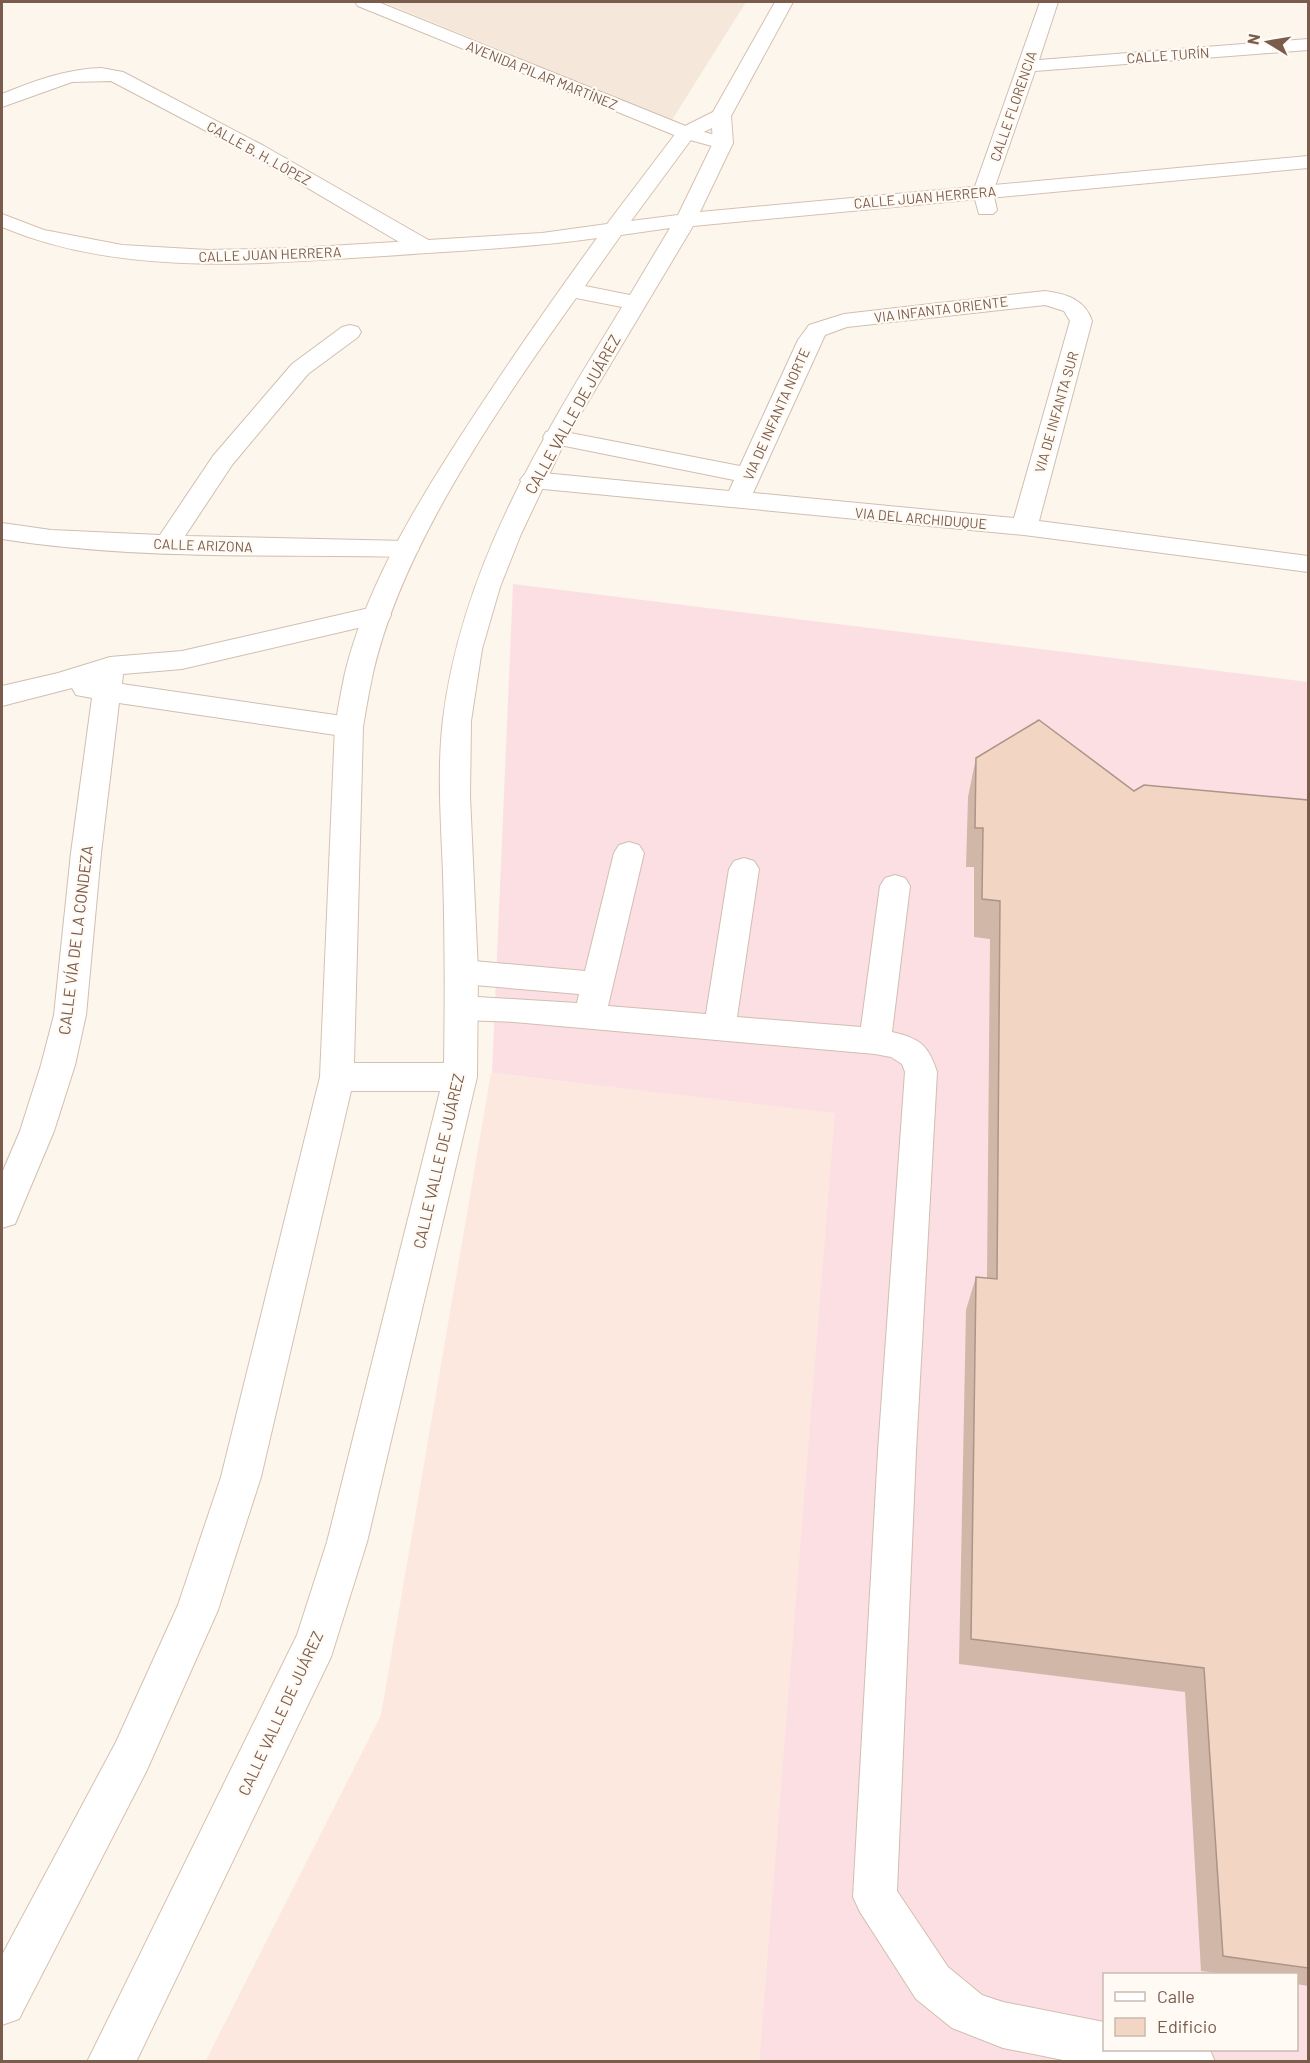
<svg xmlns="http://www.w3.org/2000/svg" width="1310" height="2063" font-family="Barlow,sans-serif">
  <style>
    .residential { fill: #f5e8da }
    .commercial { fill: #fde8e0 }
    .medical { fill: #fbdfe3; fill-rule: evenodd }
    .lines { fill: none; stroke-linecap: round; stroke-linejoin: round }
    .lane-casing { stroke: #d1beb0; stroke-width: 2 }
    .street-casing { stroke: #d1beb0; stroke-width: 2 }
    .secondary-casing { stroke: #d6c0b0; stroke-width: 2 }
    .lane { fill: #fff; fill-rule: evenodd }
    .street { fill: #fff; fill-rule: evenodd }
    .secondary { fill: #fff; fill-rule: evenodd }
    .wall { fill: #d1b7a8 }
    .building { fill: #f3d5c3; stroke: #aa9588; stroke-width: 1.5 }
    .labels { text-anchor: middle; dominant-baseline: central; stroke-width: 4.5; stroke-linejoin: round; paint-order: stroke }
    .far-street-label { font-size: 14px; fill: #7a5c4d; stroke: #fffaf3 }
    .street-label { font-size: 16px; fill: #7a5c4d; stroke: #fffaf3 }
  </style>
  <rect width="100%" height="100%" fill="#fdf6ec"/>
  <polygon class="residential" points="383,2 746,2 672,120"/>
  <polygon class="commercial" points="491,1073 836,1112 759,2061 205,2062 381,1715"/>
  <path class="medical" d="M 513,584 L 1308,682 L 1308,2061 L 759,2061 L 835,1113 L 492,1073 ZM 1104,1974 L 1296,1974 L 1296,2050 L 1104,2050 Z"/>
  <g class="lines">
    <defs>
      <g id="lane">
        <polygon points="355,2 378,2 693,129 730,139 733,143 723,149 679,137 358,6"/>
        <path d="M 629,842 L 639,845 L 644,853 L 608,1006 L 706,1014 L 729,869 L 734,861 L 744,858 L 754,861 L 759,869 L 737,1017 L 861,1027 L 880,886 L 885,878 L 895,875 L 905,878 L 910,886 L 892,1032 C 920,1038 929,1046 937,1072 L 916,1451 L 897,1891 L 948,1967 L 982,1995 L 1003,2002 L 1104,2022 L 1104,2050 L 1210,2050 L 1215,2062 L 1073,2062 L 1003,2048 L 952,2028 L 916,1999 L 860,1912 L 853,1897 L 878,1451 L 905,1072 L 902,1064 L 891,1057 L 875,1054 L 514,1022 L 462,1020 L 451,1017 L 446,1008 L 451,999 L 462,996 L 577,1003 L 579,994 L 462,984 L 451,980 L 447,972 L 451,964 L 462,960 L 585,971 L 614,853 L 619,845 Z"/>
      </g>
      <g id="street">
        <polygon points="1040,2 1058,2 1039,60 1308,39 1308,50 1035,71 993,192 997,210 993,214 979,214 973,192"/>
        <path d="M 101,68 L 123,72 L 264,146 L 432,242 L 435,247 L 432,252 L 416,252 L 250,154 L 111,81 L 72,82 L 2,107 L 2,94 C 34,81 66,69 101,68 Z"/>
        <path d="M 1045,291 C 1066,294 1085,299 1092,321 L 1039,521 L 1308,556 L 1308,572 L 1024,535 L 533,488 L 524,485 L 520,480 L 524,475 L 533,472 L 729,491 L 734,480 L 555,444 L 546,442 L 543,437 L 546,432 L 555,430 L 740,466 L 798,340 L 809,325 L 844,314 ZM 1045,305 L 1064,311 L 1070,321 L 1014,518 L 753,493 L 825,335 L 847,327 Z"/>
        <path d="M 350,325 L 358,327 L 361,332 L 358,337 L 308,374 L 232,465 L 185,536 L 406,541 L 415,543 L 419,549 L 415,555 L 406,557 C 272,554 134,560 2,539 L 2,523 L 51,530 L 160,535 L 213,456 L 292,364 L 342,327 Z"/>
        <polygon points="378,606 388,609 391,615 388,621 182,669 123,674 122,684 349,717 359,720 363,727 359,734 349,737 119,703 101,853 86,1015 75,1065 54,1131 15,1224 2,1228 2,1173 20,1131 41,1065 54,1015 71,853 92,698 76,695 72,688 2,706 2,686 58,673 110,657 182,651"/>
      </g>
      <path id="secondary" d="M 775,2 L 793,2 L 731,116 L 733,143 L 700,212 L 1308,156 L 1308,168 L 693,226 L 567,437 L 521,534 L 500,587 L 482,649 L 471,721 L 470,796 L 478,972 L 477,1077 L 367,1542 L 331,1657 L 136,2062 L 87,2062 L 297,1635 L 327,1542 L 440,1091 L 351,1091 L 261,1477 L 218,1610 L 146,1772 L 19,2019 L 2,2025 L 2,1955 L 116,1742 L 178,1605 L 221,1477 L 320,1077 L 335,727 C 338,709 341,691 345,673 C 365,592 409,517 453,448 C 499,376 547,307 597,238 C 526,248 455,251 384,256 C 258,264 121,277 2,227 L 2,214 L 44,230 L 122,245 L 208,250 L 297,248 L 542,233 L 607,224 L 679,129 L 713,112 ZM 712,128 L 713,143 L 678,215 L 631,221 L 693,137 ZM 670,228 L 630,295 L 585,286 L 621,235 ZM 576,298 L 622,307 C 543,436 462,566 443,719 C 437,769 441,822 443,873 C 445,937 445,1000 444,1063 L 354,1063 L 363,727 C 366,709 369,691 373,673 C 402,545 500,405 576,298 Z"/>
    </defs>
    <use href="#lane" class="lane-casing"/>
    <use href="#street" class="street-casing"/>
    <use href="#secondary" class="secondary-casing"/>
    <use href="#lane" class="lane"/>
    <use href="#street" class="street"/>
    <use href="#secondary" class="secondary"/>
  </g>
  <polygon class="wall" points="976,758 1134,791 1308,800 1308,1986 1296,1984 1296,1974 1227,1974 1201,1971 1185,1692 959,1664 966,1310 976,1277 987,1278 990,939 974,937 974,867 966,867 968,797"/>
  <polygon class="building" points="1039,720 1134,791 1144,785 1308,800 1308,1968 1223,1956 1204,1668 971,1639 976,1277 997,1279 1000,901 982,899 983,828 975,828 976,758"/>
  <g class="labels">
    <g class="far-street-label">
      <text transform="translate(1168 55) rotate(-4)">CALLE TURÍN</text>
      <text transform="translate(542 75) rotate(22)">AVENIDA PILAR MARTÍNEZ</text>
      <text transform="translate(1013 106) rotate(-71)">CALLE FLORENCIA</text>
      <text transform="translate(259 153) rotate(29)">CALLE B. H. LÓPEZ</text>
      <text transform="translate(925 197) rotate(-5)">CALLE JUAN HERRERA</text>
      <text transform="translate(270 254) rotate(-2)">CALLE JUAN HERRERA</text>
      <text transform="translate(941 309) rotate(-7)">VIA INFANTA ORIENTE</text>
      <text transform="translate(1056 412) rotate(-74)">VIA DE INFANTA SUR</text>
      <text transform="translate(776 414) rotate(-66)">VIA DE INFANTA NORTE</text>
      <text transform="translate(921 518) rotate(5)">VIA DEL ARCHIDUQUE</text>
      <text transform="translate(203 545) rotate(2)">CALLE ARIZONA</text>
    </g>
    <g class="street-label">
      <text transform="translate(572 414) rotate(-61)">CALLE VALLE DE JUÁREZ</text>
      <text transform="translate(75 940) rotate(-83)">CALLE VÍA DE LA CONDEZA</text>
      <text transform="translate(438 1161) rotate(-77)">CALLE VALLE DE JUÁREZ</text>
      <text transform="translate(280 1713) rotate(-65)">CALLE VALLE DE JUÁREZ</text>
    </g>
  </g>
  <rect width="1310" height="2063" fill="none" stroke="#7a5c4d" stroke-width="6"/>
  <rect x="1103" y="1973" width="195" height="78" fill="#fffaf3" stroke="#cabbb1" stroke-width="1.5"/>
  <rect x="1115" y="1992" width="30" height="9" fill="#ffffff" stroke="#cabbb1" stroke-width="1.5"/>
  <text x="1157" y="2003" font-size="18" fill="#7a5c4d">Calle</text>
  <rect x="1115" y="2018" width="30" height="18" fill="#f3d5c3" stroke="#cabbb1" stroke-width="1.5"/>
  <text x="1157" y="2033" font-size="18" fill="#7a5c4d">Edificio</text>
  <g transform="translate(1268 42) rotate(281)" stroke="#fffaf3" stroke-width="4.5" paint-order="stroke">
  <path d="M0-4.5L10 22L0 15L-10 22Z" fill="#7a5c4d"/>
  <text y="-9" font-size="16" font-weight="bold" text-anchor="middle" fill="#7a5c4d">N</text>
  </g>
</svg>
